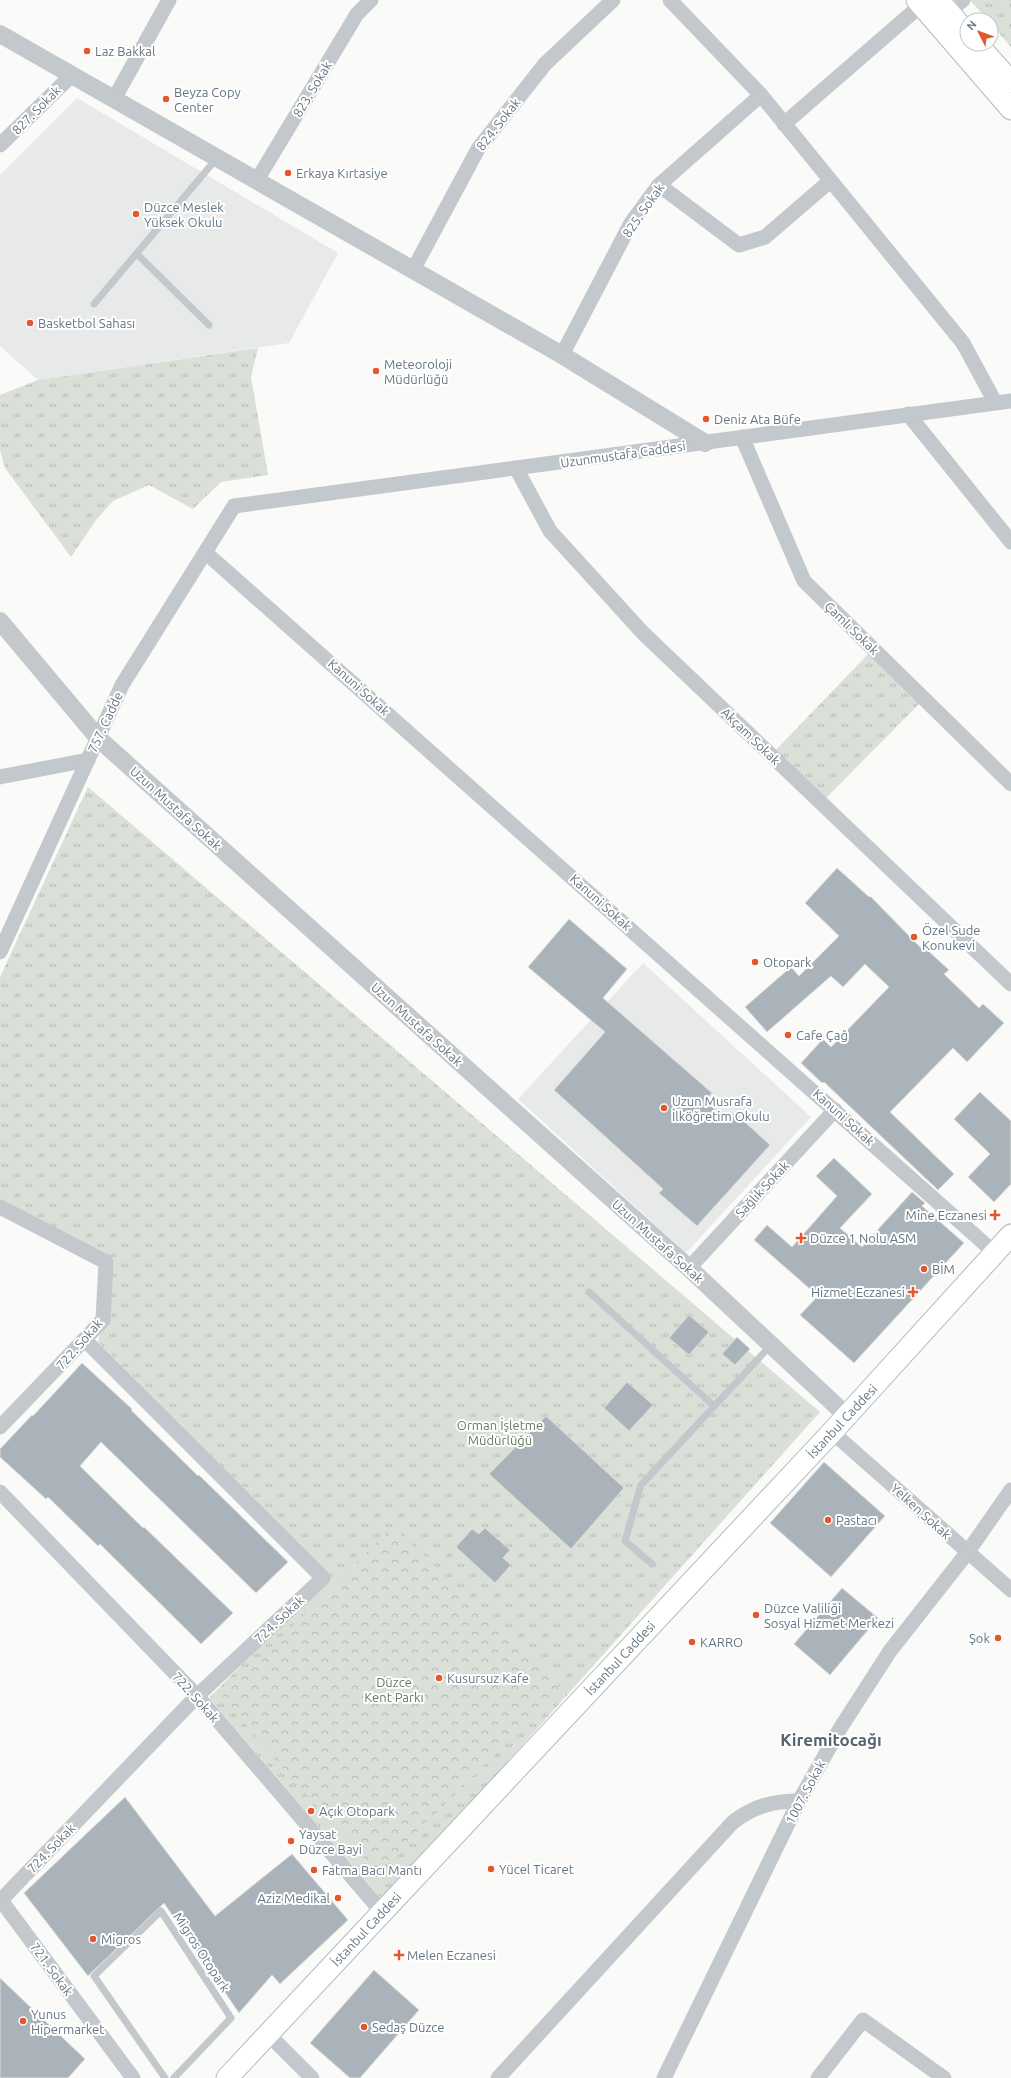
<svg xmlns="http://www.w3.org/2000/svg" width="1011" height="2078" font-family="Ubuntu,sans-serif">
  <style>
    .built { fill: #e8e9e9 }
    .grass { fill: url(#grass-tufts) }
    .forest { fill: url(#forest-crowns) }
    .building { fill: #aab3b9; stroke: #dcdcda }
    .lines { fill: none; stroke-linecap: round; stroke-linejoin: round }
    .secondary-casing { stroke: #b3babf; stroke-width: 23 }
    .service { stroke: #c3c8cc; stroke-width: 7 }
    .minor { stroke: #c3c8cc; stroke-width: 15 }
    .tertiary { stroke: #c3c8cc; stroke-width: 18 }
    .secondary { stroke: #fff; stroke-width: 21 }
    .poi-dot { fill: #e4572e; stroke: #fff; stroke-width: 1.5 }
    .labels { text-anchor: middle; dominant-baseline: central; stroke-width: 4; stroke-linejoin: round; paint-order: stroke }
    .poi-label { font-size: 13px; fill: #657683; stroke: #fff; text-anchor: start }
    .street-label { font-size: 13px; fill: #657683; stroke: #fff }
    .park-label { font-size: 13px; fill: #687a64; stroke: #fff }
    .district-label { font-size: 17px; font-weight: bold; fill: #57646e; stroke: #fff }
  </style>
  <defs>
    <pattern id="grass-tufts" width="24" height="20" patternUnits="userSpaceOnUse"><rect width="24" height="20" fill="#dadfd7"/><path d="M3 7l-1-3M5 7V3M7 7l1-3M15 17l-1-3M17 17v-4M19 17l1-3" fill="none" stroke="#b4b9b4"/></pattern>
    <pattern id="forest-crowns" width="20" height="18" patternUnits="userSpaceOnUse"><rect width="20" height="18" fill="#dadfd7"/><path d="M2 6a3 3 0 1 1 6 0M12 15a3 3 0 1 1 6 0" fill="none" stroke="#b4b9b4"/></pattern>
  </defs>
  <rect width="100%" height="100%" fill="#fafaf8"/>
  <g class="built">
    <polygon points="77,98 338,253 289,343 38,380 0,346 0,175"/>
    <polygon points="643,963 811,1117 686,1253 518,1099"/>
  </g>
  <g class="grass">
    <polygon points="970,0 1011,0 1011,47 991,24 991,20 988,20"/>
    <polygon points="258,348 251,377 268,475 221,482 193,509 149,485 113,501 96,520 71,557 5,468 0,450 0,395 38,380"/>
    <polygon points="873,649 924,699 821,803 771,755"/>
    <polygon points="88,787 820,1412 383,1901 209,1698 329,1576 98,1342 113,1263 0,1202 0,977"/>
  </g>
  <polygon class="forest" points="393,1526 561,1688 377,1872 296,1783 222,1697"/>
  <g class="building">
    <polygon points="837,868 869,897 870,896 922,949 924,947 949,970 944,974 979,1008 983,1004 1004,1023 967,1062 953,1048 890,1112 954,1174 938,1190 824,1082 822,1083 801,1063 823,1039 831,1047 889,987 865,964 843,987 831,976 767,1032 745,1007 791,967 799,976 839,936 805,903"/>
    <polygon points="569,919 627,969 603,998 712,1093 705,1101 728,1121 735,1113 770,1145 697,1226 659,1193 663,1189 554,1090 605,1032 528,967"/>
    <polygon points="980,1092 1011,1121 1011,1184 994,1202 968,1177 990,1154 954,1119"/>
    <polygon points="834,1158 872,1194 840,1228 862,1247 912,1192 925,1203 922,1206 964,1243 854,1363 800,1315 818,1296 754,1240 767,1225 792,1247 837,1196 816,1176"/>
    <polygon points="689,1315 709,1332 689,1355 669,1338"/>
    <polygon points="737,1337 750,1349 735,1365 722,1354"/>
    <polygon points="82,1363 132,1409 131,1410 198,1476 199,1475 288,1562 256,1593 101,1442 80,1466 143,1528 144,1527 233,1613 201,1644 100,1544 98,1546 48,1497 46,1499 0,1457 0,1449 32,1415 33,1416"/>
    <polygon points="627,1382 653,1405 629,1431 604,1408"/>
    <polygon points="546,1416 624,1488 571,1549 489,1474"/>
    <polygon points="824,1462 885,1516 831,1577 770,1523"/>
    <polygon points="485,1528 510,1550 503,1558 511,1565 495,1583 456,1547 472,1529 479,1534"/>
    <polygon points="842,1588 878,1618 830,1675 794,1644"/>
    <polygon points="125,1797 215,1916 292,1854 348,1920 280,1984 272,1975 239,2013 164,1903 88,1976 24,1893"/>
    <polygon points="374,1970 419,2010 360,2078 350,2078 310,2043"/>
    <polygon points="0,1978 85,2059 68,2078 0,2078"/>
  </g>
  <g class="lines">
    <defs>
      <g id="secondary">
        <polyline points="917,0 1011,109"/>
        <polyline points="938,0 967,33"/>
        <polyline points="977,44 1011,82"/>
        <polyline points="227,2078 832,1432 1011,1235"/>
      </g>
    </defs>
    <use href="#secondary" class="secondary-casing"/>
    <g class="service">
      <polyline points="137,254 209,325"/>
      <polyline points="94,304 217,158"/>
      <polyline points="589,1292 714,1406"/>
      <polyline points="652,1564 625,1541 641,1485 771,1345"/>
      <polyline points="165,2078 94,1976 161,1911 231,2018 174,2078"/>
    </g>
    <g class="minor">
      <polyline points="670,0 761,95 963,343 995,402"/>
      <polyline points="941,17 963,0"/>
      <polyline points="114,99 169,0"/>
      <polyline points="784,124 921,5"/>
      <polyline points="0,145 72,75"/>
      <polyline points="257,180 357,14 371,0"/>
      <polyline points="659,185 739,245 765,237 830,181"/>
      <polyline points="413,270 478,149 545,64 613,0"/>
      <polyline points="562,355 631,223 659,185 761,95"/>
      <polyline points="908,414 1011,542"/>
      <polyline points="742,437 804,581 1011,784"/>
      <polyline points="516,468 550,531 643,633 1011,984"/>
      <polyline points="206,553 995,1253"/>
      <polyline points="0,777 88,760"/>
      <polyline points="0,952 122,685 234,506 1011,401"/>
      <polyline points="0,1207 106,1262 103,1320 0,1427"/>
      <polyline points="689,1268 835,1110"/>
      <polyline points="832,1432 1011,1590"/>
      <polyline points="0,1492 197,1696 382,1912"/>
      <polyline points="0,1899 133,2078"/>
      <polyline points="1,1900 197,1696 323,1578 85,1340"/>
      <polyline points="268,2034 312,2078"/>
      <path d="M 498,2078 L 733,1822 C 754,1806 773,1801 799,1801"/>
      <polyline points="664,2078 799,1801 841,1727 890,1651 967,1553 1011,1490"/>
      <polyline points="818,2078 863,2020 944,2078"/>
    </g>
    <g class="tertiary">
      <polyline points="0,34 562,355 705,443"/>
      <polyline points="0,621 99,739 689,1268 847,1416"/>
    </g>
    <use href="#secondary" class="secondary"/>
  </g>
  <g class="poi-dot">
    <circle cx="87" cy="51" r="4"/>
    <circle cx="166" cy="99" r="4"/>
    <circle cx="288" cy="173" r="4"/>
    <circle cx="136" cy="214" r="4"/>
    <circle cx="30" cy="323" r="4"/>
    <circle cx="376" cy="371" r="4"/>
    <circle cx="706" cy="419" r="4"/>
    <circle cx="914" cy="937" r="4"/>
    <circle cx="755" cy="962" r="4"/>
    <circle cx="788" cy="1035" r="4"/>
    <circle cx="664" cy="1108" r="4"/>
    <path d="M993 1209h4v4h4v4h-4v4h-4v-4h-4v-4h4z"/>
    <path d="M799 1232h4v4h4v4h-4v4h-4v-4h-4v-4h4z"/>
    <circle cx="924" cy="1269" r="4"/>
    <path d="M911 1286h4v4h4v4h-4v4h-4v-4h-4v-4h4z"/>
    <circle cx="828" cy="1520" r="4"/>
    <circle cx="756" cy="1615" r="4"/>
    <circle cx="998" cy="1638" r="4"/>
    <circle cx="692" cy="1642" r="4"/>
    <circle cx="439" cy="1678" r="4"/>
    <circle cx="311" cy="1811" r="4"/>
    <circle cx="291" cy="1841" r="4"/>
    <circle cx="491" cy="1869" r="4"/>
    <circle cx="314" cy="1870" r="4"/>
    <circle cx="338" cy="1898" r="4"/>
    <circle cx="93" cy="1939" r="4"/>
    <path d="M397 1949h4v4h4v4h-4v4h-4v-4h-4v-4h4z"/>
    <circle cx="23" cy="2021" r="4"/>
    <circle cx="364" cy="2027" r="4"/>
  </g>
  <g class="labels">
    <g class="poi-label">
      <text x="95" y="51">Laz Bakkal</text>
      <text x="174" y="92">Beyza Copy<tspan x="174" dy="15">Center</tspan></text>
      <text x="296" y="173">Erkaya Kırtasiye</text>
      <text x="144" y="207">Düzce Meslek<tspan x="144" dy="15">Yüksek Okulu</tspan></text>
      <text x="38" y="323">Basketbol Sahası</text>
      <text x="384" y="364">Meteoroloji<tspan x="384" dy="15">Müdürlüğü</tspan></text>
      <text x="714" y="419">Deniz Ata Büfe</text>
      <text x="922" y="930">Özel Sude<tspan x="922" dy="15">Konukevi</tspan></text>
      <text x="763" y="962">Otopark</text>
      <text x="796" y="1035">Cafe Çağ</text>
      <text x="672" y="1101">Uzun Musrafa<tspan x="672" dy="15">İlköğretim Okulu</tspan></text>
      <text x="987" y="1215" text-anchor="end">Mine Eczanesi</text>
      <text x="810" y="1238">Düzce 1 Nolu ASM</text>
      <text x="932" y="1269">BİM</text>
      <text x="905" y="1292" text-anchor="end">Hizmet Eczanesi</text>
      <text x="836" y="1520">Pastacı</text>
      <text x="764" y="1608">Düzce Valiliği<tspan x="764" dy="15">Sosyal Hizmet Merkezi</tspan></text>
      <text x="990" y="1638" text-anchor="end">Şok</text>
      <text x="700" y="1642">KARRO</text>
      <text x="447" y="1678">Kusursuz Kafe</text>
      <text x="319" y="1811">Açık Otopark</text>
      <text x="299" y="1834">Yaysat<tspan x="299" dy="15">Düzce Bayi</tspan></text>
      <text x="499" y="1869">Yücel Ticaret</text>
      <text x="322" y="1870">Fatma Bacı Mantı</text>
      <text x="330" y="1898" text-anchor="end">Aziz Medikal</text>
      <text x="101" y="1939">Migros</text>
      <text x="407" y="1955">Melen Eczanesi</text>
      <text x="31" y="2014">Yunus<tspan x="31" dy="15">Hipermarket</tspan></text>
      <text x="372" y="2027">Sedaş Düzce</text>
    </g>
    <g class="street-label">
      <text transform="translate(312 89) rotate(-59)">823. Sokak</text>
      <text transform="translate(36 110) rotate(-45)">827. Sokak</text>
      <text transform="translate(498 124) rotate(-52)">824. Sokak</text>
      <text transform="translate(643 210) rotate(-55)">825. Sokak</text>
      <text transform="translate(623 454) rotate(-8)">Uzunmustafa Caddesi</text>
      <text transform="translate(852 628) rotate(44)">Çamlı Sokak</text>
      <text transform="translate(359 687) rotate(42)">Kanuni Sokak</text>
      <text transform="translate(105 722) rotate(-65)">757. Cadde</text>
      <text transform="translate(751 736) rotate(44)">Akçam Sokak</text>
      <text transform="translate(176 808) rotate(42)">Uzun Mustafa Sokak</text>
      <text transform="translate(601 902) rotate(42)">Kanuni Sokak</text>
      <text transform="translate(417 1024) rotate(42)">Uzun Mustafa Sokak</text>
      <text transform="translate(844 1117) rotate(42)">Kanuni Sokak</text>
      <text transform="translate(762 1189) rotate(-47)">Sağlık Sokak</text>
      <text transform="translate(658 1241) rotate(42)">Uzun Mustafa Sokak</text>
      <text transform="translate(79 1344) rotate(-49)">722. Sokak</text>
      <text transform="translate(842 1421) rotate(-47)">İstanbul Caddesi</text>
      <text transform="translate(921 1511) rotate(42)">Yelken Sokak</text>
      <text transform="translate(279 1619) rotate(-43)">724. Sokak</text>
      <text transform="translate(620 1658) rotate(-47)">İstanbul Caddesi</text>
      <text transform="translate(196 1697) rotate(48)">722. Sokak</text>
      <text transform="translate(805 1792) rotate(-62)">1007. Sokak</text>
      <text transform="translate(51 1848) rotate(-46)">724. Sokak</text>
      <text transform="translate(366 1929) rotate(-47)">İstanbul Caddesi</text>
      <text transform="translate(202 1952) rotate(57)">Migros Otopark</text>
      <text transform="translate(52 1969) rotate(54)">721. Sokak</text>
    </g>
    <g class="park-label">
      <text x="500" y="1425">Orman İşletme<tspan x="500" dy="15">Müdürlüğü</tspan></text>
      <text x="394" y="1682">Düzce<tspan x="394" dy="15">Kent Parkı</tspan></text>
    </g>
    <g class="district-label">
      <text x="831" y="1739">Kiremitocağı</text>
    </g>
  </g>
  <g transform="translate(979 32) rotate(312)"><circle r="19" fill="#ffffff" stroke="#c1c8cd"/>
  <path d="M0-3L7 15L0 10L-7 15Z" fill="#e4572e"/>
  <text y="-6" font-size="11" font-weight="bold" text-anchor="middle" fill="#657683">N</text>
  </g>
</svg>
